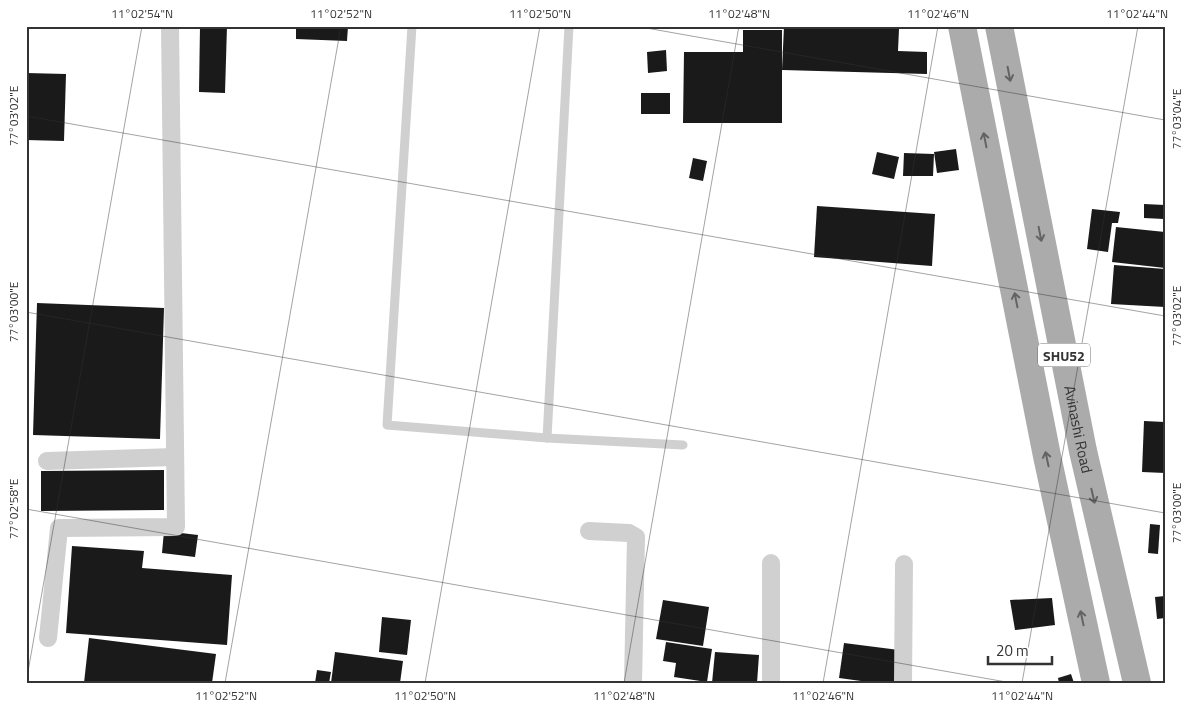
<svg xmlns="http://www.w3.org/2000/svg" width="1191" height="709" font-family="'Titillium Web',sans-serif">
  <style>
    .building { fill: #1a1a1a }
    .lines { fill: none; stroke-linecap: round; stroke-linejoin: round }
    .service { stroke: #d0d0d0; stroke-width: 9 }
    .minor { stroke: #d0d0d0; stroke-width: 18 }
    .primary { stroke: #ababab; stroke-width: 28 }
    .oneway { stroke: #636363 }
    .ticks { fill: none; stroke: #333; stroke-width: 1; stroke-opacity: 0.45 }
    .labels { text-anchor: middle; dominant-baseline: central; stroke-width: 5; stroke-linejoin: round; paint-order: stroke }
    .shield { fill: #fff; stroke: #707070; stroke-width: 1 }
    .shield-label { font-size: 14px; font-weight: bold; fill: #333 }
    .street-label { font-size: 15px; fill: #333; stroke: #fff }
    .neatline { fill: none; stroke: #333; stroke-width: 2 }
    .ticks-label { font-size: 12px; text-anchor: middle; fill: #333 }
  </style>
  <rect width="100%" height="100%" fill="#fff"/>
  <g class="building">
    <polygon points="200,26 227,26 225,93 199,92"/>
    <polygon points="296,26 348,26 347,41 296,39"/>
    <polygon points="784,26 899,29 898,51 927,52 927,74 782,70"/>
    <polygon points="743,30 782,30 782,123 683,123 684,52 743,52"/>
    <polygon points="666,50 667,71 648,73 647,52"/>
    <polygon points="26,73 66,74 64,141 26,140"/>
    <rect x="641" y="93" width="29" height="21"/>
    <polygon points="956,149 959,170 937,173 934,152"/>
    <polygon points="877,152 899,157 894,179 872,174"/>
    <polygon points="904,153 934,154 933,176 903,176"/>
    <polygon points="693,158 707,161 703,181 689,178"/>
    <polygon points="1144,204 1165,205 1164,219 1144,218"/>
    <polygon points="817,206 935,214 932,266 814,257"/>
    <polygon points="1092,209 1120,212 1118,223 1112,223 1108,252 1087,249"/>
    <polygon points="1116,227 1165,232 1165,268 1112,262"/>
    <polygon points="1114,265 1165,269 1165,307 1111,304"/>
    <polygon points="37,303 164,308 160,439 33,435"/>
    <polygon points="1144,421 1165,422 1165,473 1142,472"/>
    <polygon points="164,470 164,510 41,511 41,471"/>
    <polygon points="1150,524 1160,525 1158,554 1148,553"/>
    <polygon points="164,531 198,535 195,557 162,553"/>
    <polygon points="72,546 144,551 142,568 232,575 227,645 66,633"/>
    <polygon points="1165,596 1165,618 1157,619 1155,597"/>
    <polygon points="1052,598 1055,625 1015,630 1010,600"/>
    <polygon points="663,600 709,607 703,646 656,639"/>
    <polygon points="382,617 411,620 407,655 379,652"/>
    <polygon points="89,638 216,654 212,683 84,683"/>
    <polygon points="666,642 712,649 707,682 674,677 676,663 663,661"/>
    <polygon points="844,643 899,650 894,683 876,683 839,678"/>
    <polygon points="335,652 403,661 400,683 331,683"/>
    <polygon points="715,652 759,655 757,683 712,683"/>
    <polygon points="317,670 331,672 329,683 315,683"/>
    <polygon points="1071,674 1074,683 1059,683 1058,678"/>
  </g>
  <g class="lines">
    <g class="service">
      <polyline points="412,26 387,425 547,438 683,445"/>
      <polyline points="547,438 569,26"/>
    </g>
    <g class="minor">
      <polyline points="47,461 175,457"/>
      <polyline points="589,531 629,533 636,537 633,683"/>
      <polyline points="771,563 771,683"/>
      <polyline points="48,638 59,528 176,527 170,26"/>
      <polyline points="903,683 904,564"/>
    </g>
    <g class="primary">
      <polyline points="962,26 1047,456 1096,683"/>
      <path id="s1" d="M 999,26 L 1083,451 L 1137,683"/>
    </g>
  </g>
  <defs><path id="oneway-shaft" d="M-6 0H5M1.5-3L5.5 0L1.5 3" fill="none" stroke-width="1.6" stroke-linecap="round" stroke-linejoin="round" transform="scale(1.25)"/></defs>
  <g class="oneway">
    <use href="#oneway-shaft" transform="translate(1009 74) rotate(79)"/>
    <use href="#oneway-shaft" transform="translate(985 140) rotate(-101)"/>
    <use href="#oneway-shaft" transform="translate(1040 234) rotate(79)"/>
    <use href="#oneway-shaft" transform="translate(1016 300) rotate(-101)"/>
    <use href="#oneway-shaft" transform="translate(1047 459) rotate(-102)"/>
    <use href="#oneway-shaft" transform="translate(1093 496) rotate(77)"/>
    <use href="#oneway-shaft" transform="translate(1082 618) rotate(-102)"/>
  </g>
  <path class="ticks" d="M 635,26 L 1165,120M 26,116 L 1165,316M 26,312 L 1165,513M 26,509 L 1012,683M 26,683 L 142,26M 225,683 L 341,26M 425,683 L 540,26M 624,683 L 739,26M 823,683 L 938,26M 1022,683 L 1138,26"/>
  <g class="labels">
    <rect class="shield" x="1038" y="343.5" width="52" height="23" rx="4"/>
    <g class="shield-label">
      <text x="1064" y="355">SHU52</text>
    </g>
    <g class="street-label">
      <text stroke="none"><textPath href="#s1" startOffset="411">Avinashi Road</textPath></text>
    </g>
  </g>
  <rect width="1191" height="709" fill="none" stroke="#ffffff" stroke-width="55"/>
  <path d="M988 656v8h64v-8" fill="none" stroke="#333333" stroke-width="2.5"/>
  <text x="996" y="656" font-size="15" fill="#333333" stroke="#ffffff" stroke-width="4" paint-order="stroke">20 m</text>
  <rect x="28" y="28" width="1136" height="654" class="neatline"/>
  <g class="ticks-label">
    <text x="142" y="18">11°02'54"N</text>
    <text x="341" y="18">11°02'52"N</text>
    <text x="540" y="18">11°02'50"N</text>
    <text x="739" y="18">11°02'48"N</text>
    <text x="938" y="18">11°02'46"N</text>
    <text x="1137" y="18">11°02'44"N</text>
    <text transform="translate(14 116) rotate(-90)" y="4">77°03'02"E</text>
    <text transform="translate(1177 119) rotate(-90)" y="4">77°03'04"E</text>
    <text transform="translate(14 312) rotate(-90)" y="4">77°03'00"E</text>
    <text transform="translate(1177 316) rotate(-90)" y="4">77°03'02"E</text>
    <text transform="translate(14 509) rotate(-90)" y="4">77°02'58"E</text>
    <text transform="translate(1177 513) rotate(-90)" y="4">77°03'00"E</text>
    <text x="226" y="700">11°02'52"N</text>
    <text x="425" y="700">11°02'50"N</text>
    <text x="624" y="700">11°02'48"N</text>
    <text x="823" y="700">11°02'46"N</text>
    <text x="1022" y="700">11°02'44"N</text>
  </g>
</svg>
